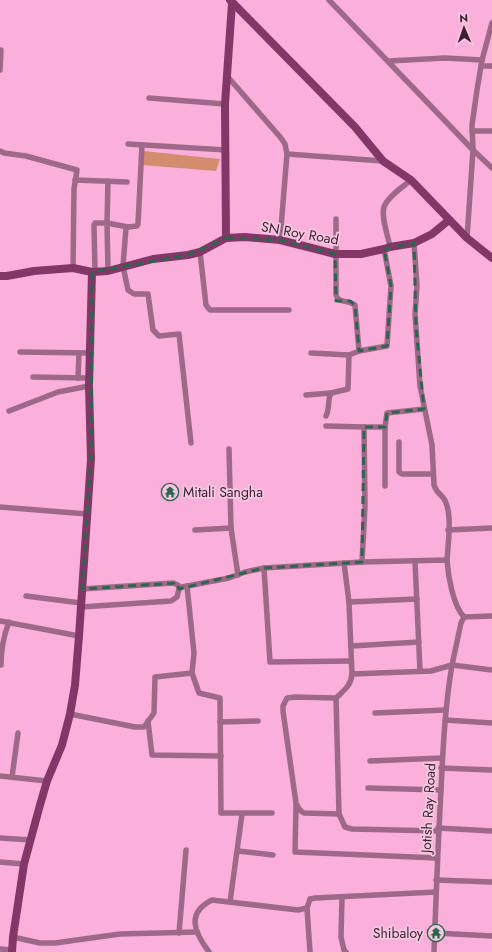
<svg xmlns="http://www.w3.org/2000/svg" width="492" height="952" font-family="Jost,sans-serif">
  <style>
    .green { fill: #d48c6e }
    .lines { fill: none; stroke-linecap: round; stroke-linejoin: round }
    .street { stroke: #9e6988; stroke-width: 5.5 }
    .secondary { stroke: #833767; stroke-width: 8 }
    .marked { fill: none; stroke: #2c654d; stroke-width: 3; stroke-dasharray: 8 5; stroke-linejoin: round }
    .labels { text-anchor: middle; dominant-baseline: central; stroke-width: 3.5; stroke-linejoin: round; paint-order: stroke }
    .street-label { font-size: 14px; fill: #3c1f30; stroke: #f6c8e1 }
    .poi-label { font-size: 14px; fill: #3c1f30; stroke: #f6c8e1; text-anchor: start }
  </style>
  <rect width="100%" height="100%" fill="#fab0db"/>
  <polygon class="green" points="144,151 220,159 216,171 142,165"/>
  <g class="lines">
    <g class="street">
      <polyline points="329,0 473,150 492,168"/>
      <polyline points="0,50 1,50 0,70"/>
      <polyline points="389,61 445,58 482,60"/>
      <polyline points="481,66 492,66"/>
      <polyline points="227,76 281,138 285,144 287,154 280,240"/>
      <polyline points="149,98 225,104"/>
      <polyline points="472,131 492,131"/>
      <polyline points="128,144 226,150"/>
      <polyline points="142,145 138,224 137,226 128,227 126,228 123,266 128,290 134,294 148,294 153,330 159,336 179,334 191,443"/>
      <polyline points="0,151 4,153 26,156 77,170 74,189 73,268"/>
      <polyline points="287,154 383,161"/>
      <polyline points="75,180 127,182"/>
      <polyline points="108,181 107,223 108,271"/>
      <polyline points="467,238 473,150 472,125 477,90 482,60 492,23"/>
      <path d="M 414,243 L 417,286 L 415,314 L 416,328 L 420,386 L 432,445 L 434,485 C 437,495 444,495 446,503 C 452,517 448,544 447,560"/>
      <path d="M 390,247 C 388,236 381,217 384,207 C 388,196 403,187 411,180"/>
      <polyline points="200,252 206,305 210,310 289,310"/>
      <polyline points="95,272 94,225 95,223 107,223 128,227"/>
      <polyline points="359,351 387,346 391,286 384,249"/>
      <polyline points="20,352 90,353"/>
      <polyline points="311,353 349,355"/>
      <polyline points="33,377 89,378"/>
      <polyline points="78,378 79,353"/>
      <polyline points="306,395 331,393"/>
      <polyline points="9,411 58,392 89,386"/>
      <path d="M 326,416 C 330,409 327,401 331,393 L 348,389 L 349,355 L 359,351 L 355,305 C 346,299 339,304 336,295 L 336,219"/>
      <polyline points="326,426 364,427 365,506 362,562"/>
      <polyline points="364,427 385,427"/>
      <polyline points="399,442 399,472 402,474 433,474"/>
      <polyline points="229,449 231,528 238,575"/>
      <polyline points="385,486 385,427 387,413 424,409"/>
      <polyline points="0,507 87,514"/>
      <polyline points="195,530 231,528"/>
      <polyline points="448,530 492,528"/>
      <polyline points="415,561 420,671"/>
      <path d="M 344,563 L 349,602 L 352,674 L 431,671 L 452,665 C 445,706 443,748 441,790 C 438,844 436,898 434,952"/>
      <polyline points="264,568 270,662 351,661"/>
      <polyline points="187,586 194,653 192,673 199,693 220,698 221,813 272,813"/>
      <polyline points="82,589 173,583 178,585 179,589"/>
      <polyline points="26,596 81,603"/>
      <polyline points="349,602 417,599"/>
      <path d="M 81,607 L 171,601 L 177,597 L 179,589 L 182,587 L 229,578 L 245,572 L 264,568 L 362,562 L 447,560 C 448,575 453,606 464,617"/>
      <polyline points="492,616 464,617 461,623 452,665 492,670"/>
      <polyline points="0,621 79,636"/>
      <polyline points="351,646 419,642"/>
      <path d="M 1,665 C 1,650 3,637 9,622"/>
      <path d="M 352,674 C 351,686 344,690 336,698 L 339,814 L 345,827 L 352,829 L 438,831"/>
      <path d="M 336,698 L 295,697 L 287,698 L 283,706 L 283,711 L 296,803 C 298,807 299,811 304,813 L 339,814"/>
      <polyline points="375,713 446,710"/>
      <polyline points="70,714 135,727 144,727 154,713 155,677 192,673"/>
      <polyline points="445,720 492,723"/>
      <polyline points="148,721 152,755 221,756"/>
      <polyline points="220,722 258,721"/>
      <polyline points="370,761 442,758"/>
      <polyline points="441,768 492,770"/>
      <polyline points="0,776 47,781"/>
      <polyline points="12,777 18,733"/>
      <polyline points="368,788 441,790"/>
      <polyline points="296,805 295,852 437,858"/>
      <polyline points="438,828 492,831"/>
      <polyline points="0,838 31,840"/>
      <polyline points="238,851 273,855"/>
      <polyline points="0,862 24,864"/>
      <polyline points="436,880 492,882"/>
      <polyline points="342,897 341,937 344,950 346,952"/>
      <polyline points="230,902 242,814"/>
      <polyline points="307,908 310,952"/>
      <polyline points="179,933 186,850"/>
      <polyline points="435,933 492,936"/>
      <polyline points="13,937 40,943 55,943 120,934 197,932"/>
      <polyline points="0,949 12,950"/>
      <path d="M 209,952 C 194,932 186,913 212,900 L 298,910 L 307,908 L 310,899 L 315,898 L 436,892"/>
    </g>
    <g class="secondary">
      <polyline points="230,0 355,127 383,161 411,180 467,238 492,258"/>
      <polyline points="226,238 225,104 232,3"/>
      <polyline points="0,276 7,276 34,271 73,268 92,272 108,271 153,259 188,255 200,252 226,238 245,237 280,240 335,254 361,254 384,249 390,247 414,243 432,234 449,220"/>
      <polyline points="12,952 13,937 24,864 40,805 47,781 62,745 70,714 75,685 79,636 91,459 89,386 92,272"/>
    </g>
  </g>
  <path class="marked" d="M 226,238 L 280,240 L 335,254 L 336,301 L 350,301 L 355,305 L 359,351 L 387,346 L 391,286 L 384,249 L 414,243 L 416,328 L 424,409 L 387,413 L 385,427 L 364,427 L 362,562 L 264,568 L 179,589 L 177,583 L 82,589 L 91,459 L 92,272 L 188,255 Z"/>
  <defs>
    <symbol id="temple-ring" viewBox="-11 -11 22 22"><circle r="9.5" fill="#f6c8e1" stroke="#2c654d" stroke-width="1.5"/><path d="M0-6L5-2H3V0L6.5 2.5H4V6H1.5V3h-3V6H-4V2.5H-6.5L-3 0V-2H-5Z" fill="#2c654d"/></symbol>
  </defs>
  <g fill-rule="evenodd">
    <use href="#temple-ring" x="160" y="482" width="20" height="20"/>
    <use href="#temple-ring" x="426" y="923" width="20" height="20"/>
  </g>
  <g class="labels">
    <g class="street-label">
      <text transform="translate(300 233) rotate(10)">SN Roy Road</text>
      <text transform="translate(428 808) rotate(-87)">Jotish Ray Road</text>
    </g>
    <g class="poi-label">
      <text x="183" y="492">Mitali Sangha</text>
      <text x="423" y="933" text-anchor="end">Shibaloy</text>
    </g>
  </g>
  <g transform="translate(464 28) rotate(358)" stroke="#f6c8e1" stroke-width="3" paint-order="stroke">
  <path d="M0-3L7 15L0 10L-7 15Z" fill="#3c1f30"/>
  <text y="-6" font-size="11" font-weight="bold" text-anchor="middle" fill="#3c1f30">N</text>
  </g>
</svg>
